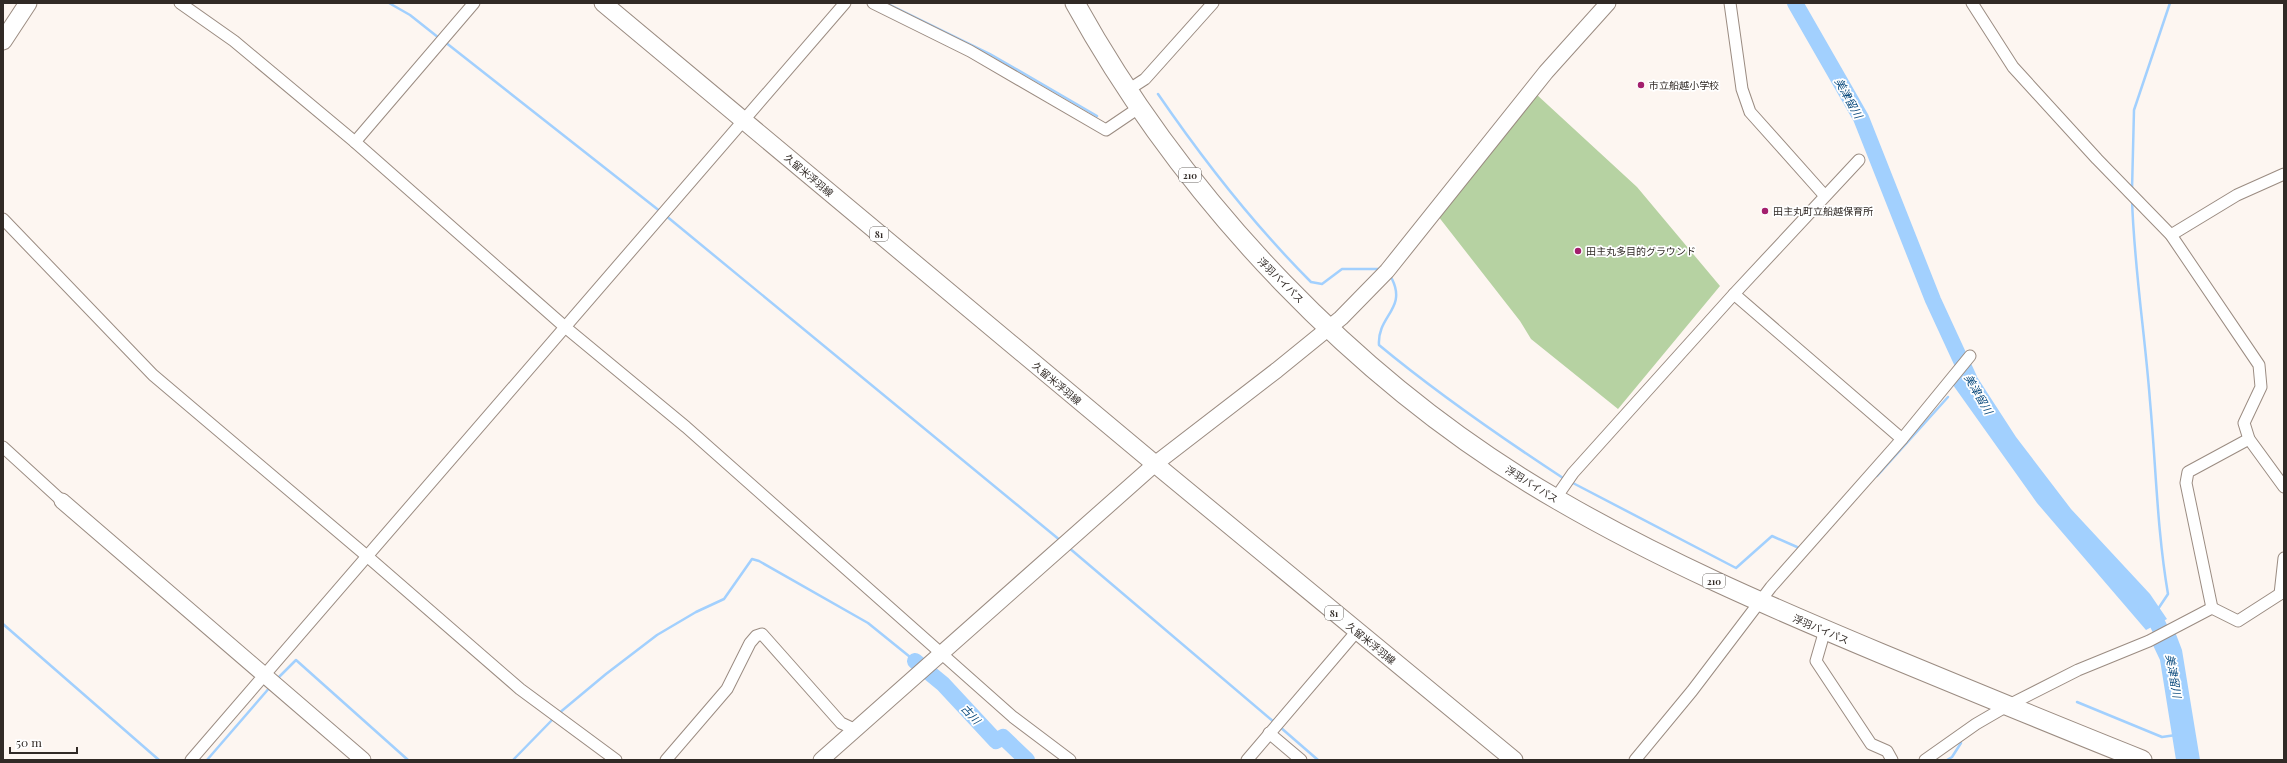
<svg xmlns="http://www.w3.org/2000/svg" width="2287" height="763" font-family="'Playfair Display','Noto Sans JP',serif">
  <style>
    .green { fill: #b6d2a2 }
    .water { fill: #a2d0fe }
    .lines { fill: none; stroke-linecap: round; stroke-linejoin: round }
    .stream { stroke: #a2d0fe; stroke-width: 2.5 }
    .river { stroke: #a2d0fe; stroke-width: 16 }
    .street-casing { stroke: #9b8c82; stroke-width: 13 }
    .secondary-casing { stroke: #9b8c82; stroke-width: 17 }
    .primary-casing { stroke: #9b8c82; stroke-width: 19 }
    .highway-casing { stroke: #9b8c82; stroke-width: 21 }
    .street { stroke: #fff; stroke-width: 11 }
    .secondary { stroke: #fff; stroke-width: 15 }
    .primary { stroke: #fff; stroke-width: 17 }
    .highway { stroke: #fff; stroke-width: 19 }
    .poi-dot { fill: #a31f6d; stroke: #fff; stroke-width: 1.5 }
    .labels { text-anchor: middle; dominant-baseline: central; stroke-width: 3.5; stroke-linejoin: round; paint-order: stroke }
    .shield { fill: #fff; stroke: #6f6a67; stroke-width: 1 }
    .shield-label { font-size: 9px; font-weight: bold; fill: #312a26 }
    .poi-label { font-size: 10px; fill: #312a26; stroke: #fff; text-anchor: start }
    .street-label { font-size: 10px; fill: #312a26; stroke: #fff }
    .water-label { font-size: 11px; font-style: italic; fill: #0a4a7d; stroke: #fff }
  </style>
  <rect width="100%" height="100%" fill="#fdf6f1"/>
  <polygon class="green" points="1536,94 1637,187 1720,286 1618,409 1531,339 1520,321 1438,216"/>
  <g class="water">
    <polygon points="1968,363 2016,437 2071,509 2150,594 2167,619 2146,630 2037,503 1953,385"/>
    <polygon points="2174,629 2182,650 2200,760 2176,760 2160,660 2151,641"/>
  </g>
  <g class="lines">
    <g class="stream">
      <polyline points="389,3 410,15 439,38"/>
      <polyline points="886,3 990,54 1097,116"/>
      <polyline points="445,42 661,212"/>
      <path d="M 1158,94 C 1204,161 1254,225 1311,282 L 1322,284 L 1342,269 L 1378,269"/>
      <polyline points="2132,190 2134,110 2170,3"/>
      <path d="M 2132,199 C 2134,267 2145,334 2150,401 C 2156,466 2157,530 2168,594 L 2158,609"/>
      <polyline points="665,215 1061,541"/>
      <path d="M 1392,279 C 1407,309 1377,316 1379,345 C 1438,394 1499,436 1563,478"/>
      <polyline points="1877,476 1948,397"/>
      <polyline points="1571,482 1736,568 1772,536 1797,547"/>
      <polyline points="1068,547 1274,722"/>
      <polyline points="3,624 159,760"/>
      <polyline points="277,679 296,660 408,760"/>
      <polyline points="2077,702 2162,737 2176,735"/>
      <polyline points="558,714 606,674 657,635 696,612 724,599 752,559 759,561 868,623 915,661"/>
      <polyline points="1280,727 1318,760"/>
      <polyline points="207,760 271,686"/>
      <polyline points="513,760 554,718"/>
      <polyline points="1947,760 1952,757 1961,743"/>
    </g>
    <g class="river">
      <polyline points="1795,3 1861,118 1933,300 1969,378"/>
      <polyline points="2146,606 2153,614 2169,648"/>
      <polyline points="915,661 943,684 996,741 1003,737 1027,760"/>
    </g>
    <defs>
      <g id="street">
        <polyline points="180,3 234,41 355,142 565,327 686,427 1013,717 1070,760"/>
        <polyline points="873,3 970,51 1106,130 1140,107"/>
        <polyline points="1730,3 1742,89 1750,112 1825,196"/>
        <polyline points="1972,3 2013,67 2097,159 2171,235 2259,365 2261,387 2244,423 2249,439 2284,487"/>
        <polyline points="1128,90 1145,79 1213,3"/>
        <polyline points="355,142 474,3"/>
        <polyline points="3,219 153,375 368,557 520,689 616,760"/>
        <polyline points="2171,235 2237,195 2284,174"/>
        <polyline points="1734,294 1902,439"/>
        <polyline points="3,447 62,501"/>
        <polyline points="1555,499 1573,473 1734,294 1859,160"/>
        <polyline points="2280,594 2284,558"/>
        <polyline points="2212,608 2186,483 2188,472 2249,439"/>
        <polyline points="2212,608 2238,621 2280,594"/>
        <polyline points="1825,630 1816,661 1871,744 1887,751 1892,760"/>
        <polyline points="1269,733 1301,760"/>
        <polyline points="191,760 845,3"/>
        <polyline points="666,760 727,689 750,643 756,636 762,634 841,723 856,730"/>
        <polyline points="1247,760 1357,631"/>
        <polyline points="1635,760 1692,691 1771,587 1902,439 1970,356"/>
        <polyline points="1925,760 1976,724 2007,706 2078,670 2149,641 2212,608"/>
      </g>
      <g id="secondary">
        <polyline points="62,501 363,760"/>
        <polyline points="821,760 1155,464 1277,370 1341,318 1387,271 1546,72 1608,3"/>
      </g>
      <g id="primary">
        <polyline points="603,3 1155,464 1514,760"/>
        <polyline points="3,41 28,3"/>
      </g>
      <path id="highway" d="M 1075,3 C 1185,202 1360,386 1558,500 C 1661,560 1770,607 1880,653 C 1967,689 2054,725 2142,760"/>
    </defs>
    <use href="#street" class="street-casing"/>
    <use href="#secondary" class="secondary-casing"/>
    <use href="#primary" class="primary-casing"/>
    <use href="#highway" class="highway-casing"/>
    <use href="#street" class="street"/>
    <use href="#secondary" class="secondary"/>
    <use href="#primary" class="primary"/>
    <use href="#highway" class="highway"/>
  </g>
  <g class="poi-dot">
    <circle cx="1641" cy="85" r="4"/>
    <circle cx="1765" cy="211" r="4"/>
    <circle cx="1578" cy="251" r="4"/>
  </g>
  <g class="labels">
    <g class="shield">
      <rect x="1179" y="168" width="22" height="14" rx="3"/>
      <rect x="870" y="227" width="18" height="14" rx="3"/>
      <rect x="1703" y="574" width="22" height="14" rx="3"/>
      <rect x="1325" y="606" width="18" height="14" rx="3"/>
    </g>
    <g class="shield-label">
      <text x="1190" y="175">210</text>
      <text x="879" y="234">81</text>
      <text x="1714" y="581">210</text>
      <text x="1334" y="613">81</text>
    </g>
    <g class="poi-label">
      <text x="1649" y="85">市立船越小学校</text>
      <text x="1773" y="211">田主丸町立船越保育所</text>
      <text x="1586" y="251">田主丸多目的グラウンド</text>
    </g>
    <g class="street-label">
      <text transform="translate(809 175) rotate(40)">久留米浮羽線</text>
      <text transform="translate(1281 280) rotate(45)">浮羽バイパス</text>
      <text transform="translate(1057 383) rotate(40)">久留米浮羽線</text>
      <text transform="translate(1532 484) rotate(32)">浮羽バイパス</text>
      <text transform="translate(1821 629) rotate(23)">浮羽バイパス</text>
      <text transform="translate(1371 643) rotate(39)">久留米浮羽線</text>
    </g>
    <g class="water-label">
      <text transform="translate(1849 98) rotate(61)">美津留川</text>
      <text transform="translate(1979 394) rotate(60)">美津留川</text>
      <text transform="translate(2174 676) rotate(80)">美津留川</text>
      <text transform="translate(971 714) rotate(47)">古川</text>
    </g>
  </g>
  <rect width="2287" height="763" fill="none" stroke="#312a26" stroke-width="8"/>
  <path d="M10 747v6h67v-6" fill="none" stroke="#312a26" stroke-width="2"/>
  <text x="16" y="747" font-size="12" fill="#312a26" stroke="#ffffff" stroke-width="3" paint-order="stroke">50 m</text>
</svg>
